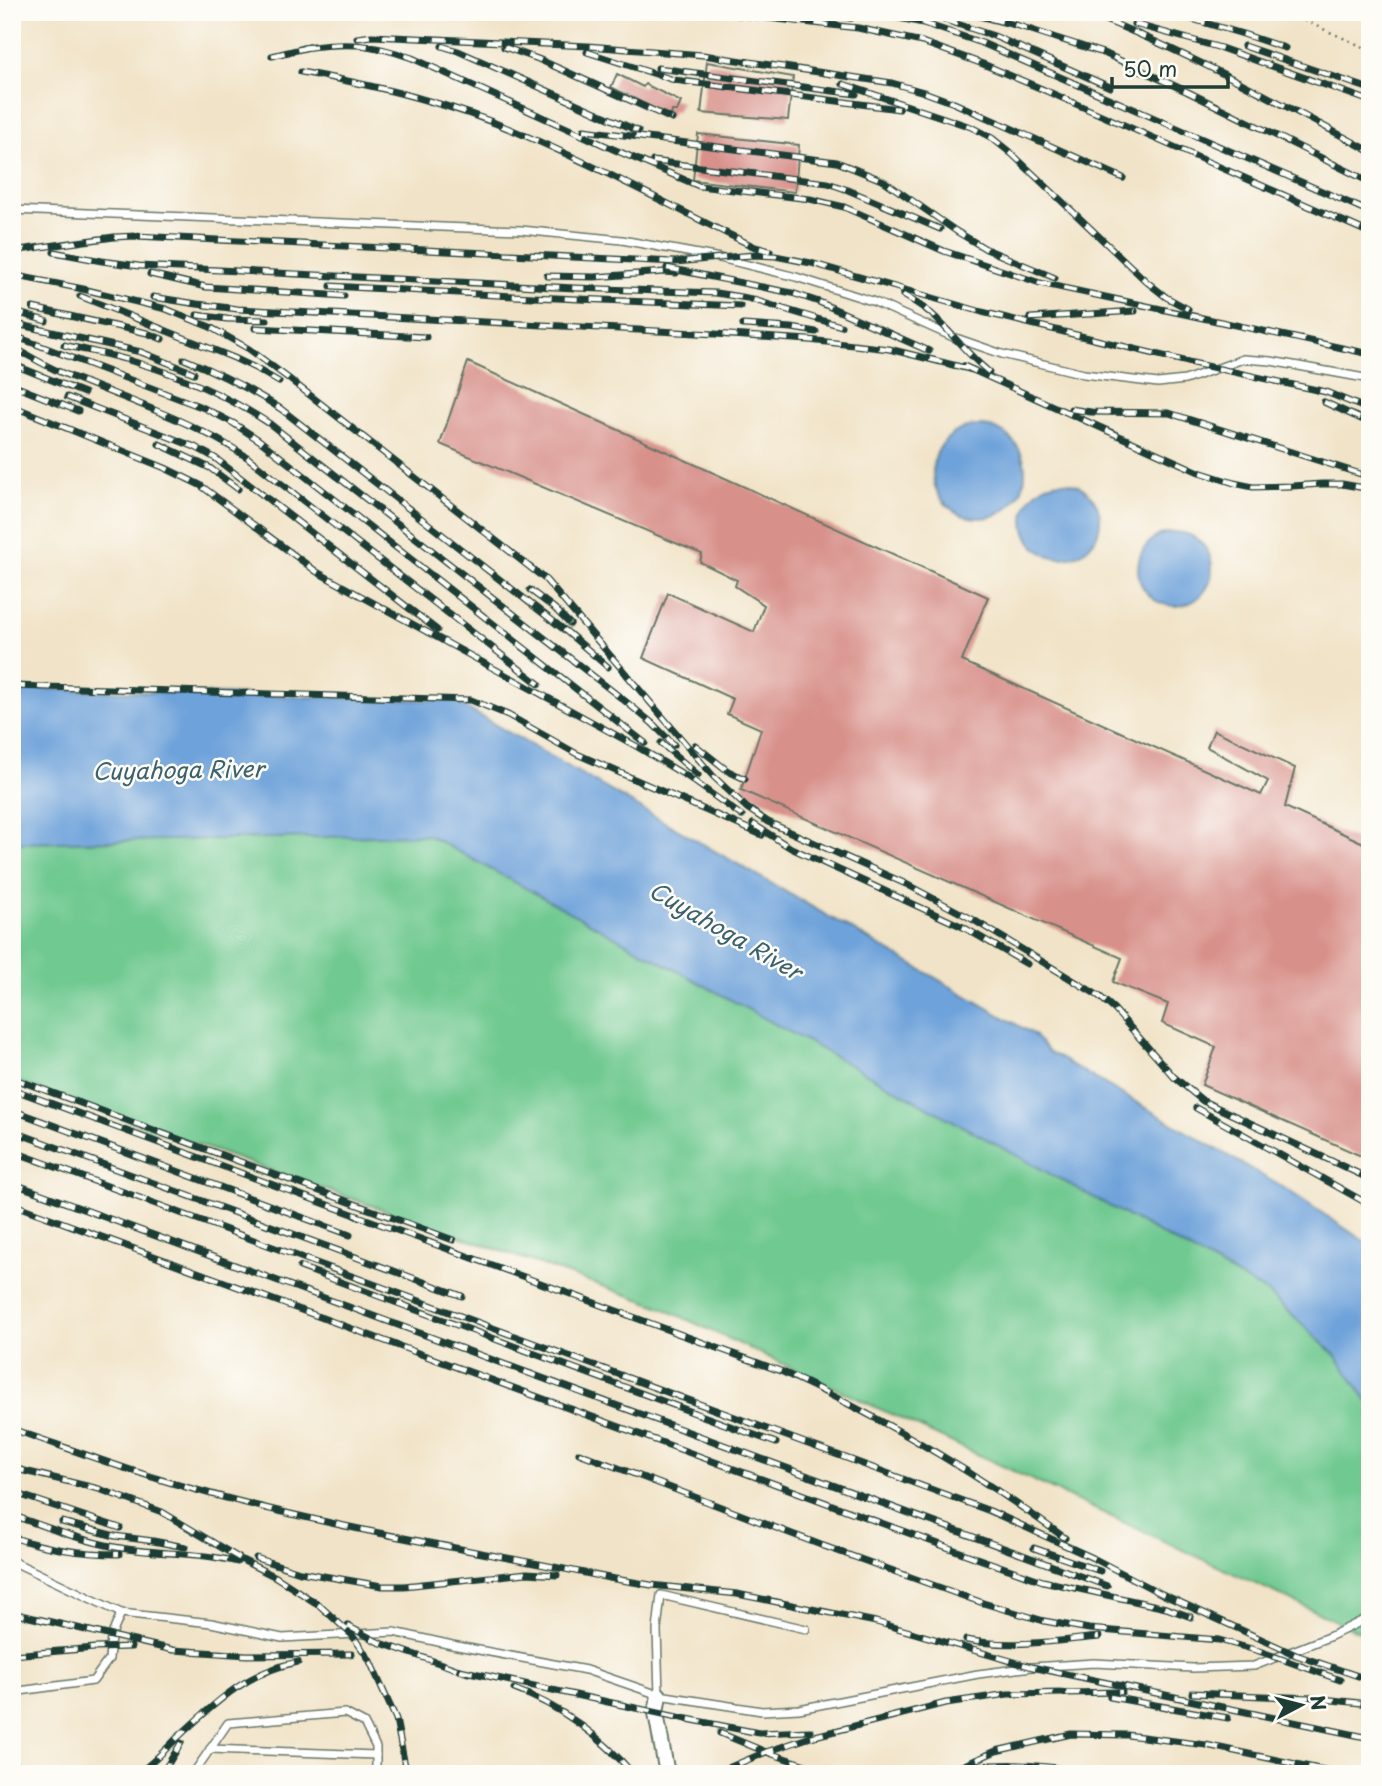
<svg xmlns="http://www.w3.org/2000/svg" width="1382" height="1786" font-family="'Playpen Sans',sans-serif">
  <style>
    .green { fill: #6fc990; stroke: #478362; stroke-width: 2 }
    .water { fill: #6ea2da; stroke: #467087; stroke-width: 2 }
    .building { fill: #d8908a }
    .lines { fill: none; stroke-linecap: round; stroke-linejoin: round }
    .lane-casing { stroke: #687767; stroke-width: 10 }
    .street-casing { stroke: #687767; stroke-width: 18 }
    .path { stroke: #687767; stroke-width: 2.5; stroke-dasharray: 2 5; stroke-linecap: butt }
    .lane { stroke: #fff; stroke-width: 7 }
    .street { stroke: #fff; stroke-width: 14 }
    .rail-casing { stroke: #1f3d34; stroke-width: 7 }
    .rail { stroke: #fdfcf7; stroke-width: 4.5; stroke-dasharray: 13; stroke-linecap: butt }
    .labels { text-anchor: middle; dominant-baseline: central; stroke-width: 5; stroke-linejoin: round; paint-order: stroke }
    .water-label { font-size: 23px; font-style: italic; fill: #3b606e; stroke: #fdfcf7 }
  </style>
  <rect width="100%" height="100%" fill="#fdfcf7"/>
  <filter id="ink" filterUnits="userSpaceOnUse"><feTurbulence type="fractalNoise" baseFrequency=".0143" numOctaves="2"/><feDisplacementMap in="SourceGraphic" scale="14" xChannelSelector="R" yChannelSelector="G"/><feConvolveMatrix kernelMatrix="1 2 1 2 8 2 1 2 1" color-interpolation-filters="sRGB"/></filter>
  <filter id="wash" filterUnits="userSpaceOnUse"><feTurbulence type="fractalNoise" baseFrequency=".00686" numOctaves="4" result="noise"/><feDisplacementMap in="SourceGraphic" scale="28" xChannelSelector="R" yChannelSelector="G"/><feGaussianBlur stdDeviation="1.57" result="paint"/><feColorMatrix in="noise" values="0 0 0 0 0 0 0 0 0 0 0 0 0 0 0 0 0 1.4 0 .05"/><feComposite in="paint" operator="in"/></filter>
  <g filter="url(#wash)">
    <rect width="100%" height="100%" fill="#f1e3c7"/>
    <polygon class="green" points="428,834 1267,1292 1336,1356 1370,1405 1370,1637 656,1305 12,1080 12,843"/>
    <g class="water">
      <circle cx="979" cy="472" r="46"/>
      <circle cx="1062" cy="520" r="38"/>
      <circle cx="1175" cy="569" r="37"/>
      <polygon points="12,688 454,701 1033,1034 1048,1051 1289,1191 1370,1245 1370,1405 1336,1356 1267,1292 428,835 12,843"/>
    </g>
    <g id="blocks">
      <g class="building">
        <polygon points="707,62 793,77 788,120 701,113"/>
        <polygon points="617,74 643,87 645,84 681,102 677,111 672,111 671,117 611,87"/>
        <polygon points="698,134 799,145 795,192 693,180"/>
        <polygon points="468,362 988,597 962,661 1261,795 1268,781 1207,747 1214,730 1295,768 1285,807 1370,846 1370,1160 1202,1085 1216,1047 1162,1023 1168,1004 1113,982 1122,958 741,790 761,729 727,714 733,699 643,658 668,593 754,632 764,605 735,586 737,580 700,562 702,554 440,444"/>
      </g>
    </g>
  </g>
  <g filter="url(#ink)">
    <use href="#blocks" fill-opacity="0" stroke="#687767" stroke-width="2"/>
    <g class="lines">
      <defs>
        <g id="lane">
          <polyline points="12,210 521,230 622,240 720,258 796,277 875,302 953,337 1002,354 1084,374 1158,383 1185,380 1243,359 1271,361 1370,379"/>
          <polyline points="12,1561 121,1613 211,1623 282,1638 394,1632 452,1645 586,1670 659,1695 762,1711 799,1709 978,1674 1032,1667 1094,1663 1193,1668 1254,1666 1331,1636 1370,1617"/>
          <polyline points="12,1692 93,1681 109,1659 111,1637 121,1613"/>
          <polyline points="659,1695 657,1630 661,1595 806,1629"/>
          <polyline points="210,1749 376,1755"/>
          <polyline points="12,1760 20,1774"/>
          <polyline points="193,1774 228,1723 345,1713 364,1723 376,1747 376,1774"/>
        </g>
        <polyline id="street" points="659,1695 656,1713 667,1774"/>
      </defs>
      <use href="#lane" class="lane-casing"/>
      <use href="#street" class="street-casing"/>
      <polyline class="path" points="1285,12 1370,50"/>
      <use href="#lane" class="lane"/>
      <use href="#street" class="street"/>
      <defs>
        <g id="rail">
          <polyline points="712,12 858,28 922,42 983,64 1042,89 1370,233"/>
          <polyline points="816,12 851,18"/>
          <polyline points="871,12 923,23 982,43 1370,212"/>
          <polyline points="964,12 1019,26 1106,54 1188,92 1370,182"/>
          <path d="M 1085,12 C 1183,50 1277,101 1370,151"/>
          <polyline points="1168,12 1243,34 1285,48"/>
          <polyline points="945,20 994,36 1110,87"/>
          <polyline points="1134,24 1221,48 1370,101"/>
          <polyline points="357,38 372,36 588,46 703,55 892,83 924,92 954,103 1123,178"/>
          <polyline points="442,46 458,51 638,131"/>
          <polyline points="1244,46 1370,89"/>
          <polyline points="504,47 538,59 672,119"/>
          <path d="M 303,48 C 348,42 369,43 412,58 L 613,149 L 699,186 L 810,199 L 844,207 L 944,251 L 1040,283 L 1370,354"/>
          <polyline points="587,52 674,80 899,109"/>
          <polyline points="272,56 313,46"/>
          <polyline points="658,68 856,94"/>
          <path d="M 301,72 C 378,86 455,104 526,136 C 595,165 661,201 728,234 L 755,247 L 770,251"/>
          <polyline points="843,84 971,127 992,138 1012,154 1147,282 1166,297 1188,309"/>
          <polyline points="584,130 837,162 884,181 956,231 986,249 1055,278"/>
          <polyline points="653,161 828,183 848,190 940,229"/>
          <polyline points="12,251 114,237 136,236 675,262 753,255 775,256 811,263 982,312 1188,362 1326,392 1370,410"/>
          <polyline points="54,252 102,261 139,266 575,288 716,293 747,298 841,326"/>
          <polyline points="667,268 792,293 819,302 929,351"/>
          <polyline points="150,274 206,287 344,296"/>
          <polyline points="12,275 83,289 166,309 210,327 249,349 288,378 545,579 713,776 747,808 768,822 906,884 972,919 1099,996 1114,1009 1174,1077 1203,1101 1370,1179"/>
          <polyline points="547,276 594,277 665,272 676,273"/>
          <polyline points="331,286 533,297 740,306"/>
          <path d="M 903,295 C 915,302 926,308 936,318 C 954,336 969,356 989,372"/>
          <polyline points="80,296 234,358 255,368 279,382"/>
          <polyline points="153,297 197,304 238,309 715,334 809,340 889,349 973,370"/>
          <polyline points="33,308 147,333 162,339"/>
          <polyline points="12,311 46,321"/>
          <polyline points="197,315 227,319 267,320"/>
          <polyline points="1030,318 1135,311"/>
          <polyline points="12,323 141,352 194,373"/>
          <polyline points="743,325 792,328 816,332"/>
          <polyline points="255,328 426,337"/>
          <polyline points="12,335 204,408 233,423 259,440 645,743"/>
          <path d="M 64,345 C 88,351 114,355 138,363 C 185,377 229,397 270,424 L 625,701 L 652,723 L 674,745"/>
          <path d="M 12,347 C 28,355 44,365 60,372 C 123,399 190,419 247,457 L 539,684"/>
          <path d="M 184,359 C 219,373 249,388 281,409 L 567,632 L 608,667"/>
          <polyline points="12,364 84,393"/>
          <polyline points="964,366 1199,472 1234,483 1253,487 1292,486 1322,484 1342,484 1370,489"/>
          <polyline points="12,385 78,411"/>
          <polyline points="67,397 195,447 215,458 437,630"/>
          <polyline points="1324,402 1370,423"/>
          <polyline points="12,406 165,468 200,485 317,572 636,746 688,777 742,816"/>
          <polyline points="1071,409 1091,412 1169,413 1370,477"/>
          <polyline points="159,444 210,468 238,489"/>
          <polyline points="530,590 554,608 570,624"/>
          <polyline points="12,686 471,700 508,715 577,754 762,835"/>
          <polyline points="661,743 698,775"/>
          <polyline points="695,745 728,771 745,779"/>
          <polyline points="753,824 791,848 963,927 1027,964"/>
          <polyline points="12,1078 453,1240"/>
          <path d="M 12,1089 L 783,1372 C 882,1418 977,1473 1065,1538"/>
          <polyline points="1196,1108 1370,1205"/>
          <polyline points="12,1110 350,1235"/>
          <polyline points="12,1131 462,1296"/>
          <polyline points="12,1151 990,1511 1093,1558 1162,1594 1296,1655 1370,1680"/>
          <polyline points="12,1183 1107,1586"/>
          <polyline points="12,1204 982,1560 1043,1581 1166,1608 1191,1617"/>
          <polyline points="300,1267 776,1443"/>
          <path d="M 12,1429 C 76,1451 139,1475 204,1492 C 337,1529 474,1550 609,1578 L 651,1585 L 737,1594 L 876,1622 L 1032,1667 L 1370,1738"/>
          <polyline points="579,1453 821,1545 983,1603 1044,1621 1089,1629 1219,1640 1259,1651 1340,1680"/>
          <polyline points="12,1468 99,1489 162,1512 244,1561 276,1577 319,1605 352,1635 369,1659 396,1719 405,1766 405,1774"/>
          <polyline points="12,1492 120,1528"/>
          <path d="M 12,1515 C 46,1527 80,1540 115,1547 C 155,1555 197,1551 237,1562"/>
          <polyline points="62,1522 115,1536 153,1541 185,1547"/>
          <path d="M 12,1537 C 47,1549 82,1554 119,1554"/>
          <polyline points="1034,1548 1100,1571"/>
          <polyline points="256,1558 300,1572 382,1586 404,1586 527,1573 557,1575"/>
          <polyline points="12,1613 173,1650 247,1655 351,1654"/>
          <polyline points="348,1626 378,1642 468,1673"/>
          <path d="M 966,1640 C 1010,1648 1055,1641 1099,1637"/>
          <polyline points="12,1655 95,1648 131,1647"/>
          <polyline points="460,1670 677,1717 759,1733 810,1731"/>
          <path d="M 514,1689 C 559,1705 602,1737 633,1774"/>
          <polyline points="1192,1693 1313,1698 1370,1704"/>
          <polyline points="1110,1697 1228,1718"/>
          <polyline points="720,1733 766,1752 833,1774"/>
          <polyline points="953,1770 996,1751 1071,1734 1127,1735 1206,1745 1343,1774"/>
          <path d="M 137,1774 C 152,1764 164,1751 177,1738 C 215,1703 246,1672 298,1662"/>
          <polyline points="162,1774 181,1743"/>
          <polyline points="714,1774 766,1752 811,1737 946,1703 1008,1694 1122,1692"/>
          <path d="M 936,1774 C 985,1761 1039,1762 1088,1774"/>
        </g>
      </defs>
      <use href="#rail" class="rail-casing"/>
      <use href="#rail" class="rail"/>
    </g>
  </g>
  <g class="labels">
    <g class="water-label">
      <text transform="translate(178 769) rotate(-1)">Cuyahoga River</text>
      <text transform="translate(726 930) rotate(30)">Cuyahoga River</text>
    </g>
  </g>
  <rect width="1382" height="1786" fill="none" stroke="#fdfcf7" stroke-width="42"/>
  <g transform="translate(1301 1705) rotate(83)" stroke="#fdfcf7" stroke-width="5" paint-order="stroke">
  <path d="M0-5L12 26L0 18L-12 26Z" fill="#1f3d34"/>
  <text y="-10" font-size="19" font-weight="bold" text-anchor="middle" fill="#1f3d34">N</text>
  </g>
  <path d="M1112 77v10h116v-10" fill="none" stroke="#1f3d34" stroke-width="3.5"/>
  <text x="1123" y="77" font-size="21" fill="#1f3d34" stroke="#fdfcf7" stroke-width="5" paint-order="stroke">50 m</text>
</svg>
